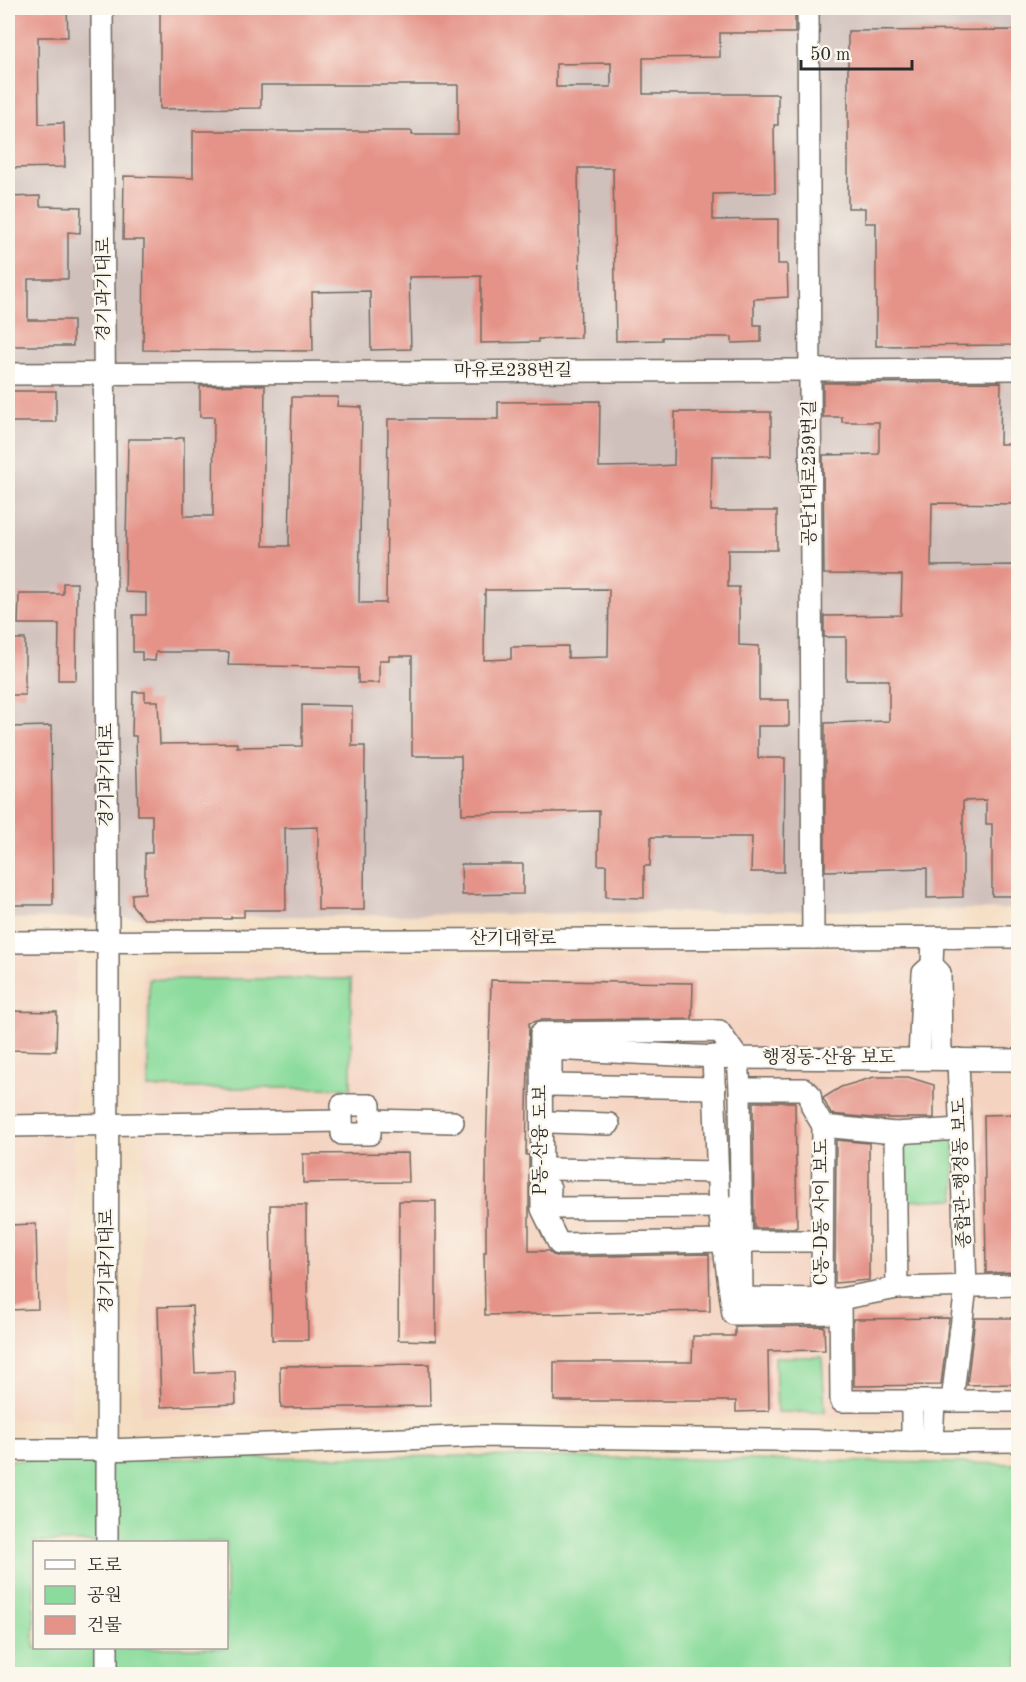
<svg xmlns="http://www.w3.org/2000/svg" width="1026" height="1682" font-family="'Old Standard TT','Noto Serif KR',serif">
  <style>
    .built { fill: #f4d3c1 }
    .industrial { fill: #d0c0bc }
    .green { fill: #8bdc9c; stroke: #5b8464; stroke-width: 1.5; fill-rule: evenodd }
    .building { fill: #e59388; fill-rule: evenodd }
    .lines { fill: none; stroke-linecap: round; stroke-linejoin: round }
    .minor-casing { stroke: #71695f; stroke-width: 24 }
    .minor { stroke: #fff; stroke-width: 21 }
    .labels { text-anchor: middle; dominant-baseline: central; stroke-width: 5; stroke-linejoin: round; paint-order: stroke }
    .street-label { font-size: 18px; fill: #2b2b2b; stroke: #fbf7ec }
  </style>
  <rect width="100%" height="100%" fill="#fbf7ec"/>
  <filter id="ink" filterUnits="userSpaceOnUse"><feTurbulence type="fractalNoise" baseFrequency=".0167" numOctaves="2"/><feDisplacementMap in="SourceGraphic" scale="12" xChannelSelector="R" yChannelSelector="G"/><feConvolveMatrix kernelMatrix="1 2 1 2 8 2 1 2 1" color-interpolation-filters="sRGB"/></filter>
  <filter id="wash" filterUnits="userSpaceOnUse"><feTurbulence type="fractalNoise" baseFrequency=".008" numOctaves="4" result="noise"/><feDisplacementMap in="SourceGraphic" scale="24" xChannelSelector="R" yChannelSelector="G"/><feGaussianBlur stdDeviation="1.35" result="paint"/><feColorMatrix in="noise" values="0 0 0 0 0 0 0 0 0 0 0 0 0 0 0 0 0 1.4 0 .05"/><feComposite in="paint" operator="in"/></filter>
  <g filter="url(#wash)">
    <rect width="100%" height="100%" fill="#f4dcc0"/>
    <g class="built">
      <polygon points="1018,945 1018,1418 141,1415 143,967 472,955"/>
      <polygon points="8,954 76,955 71,1419 8,1419"/>
    </g>
    <polygon class="industrial" points="8,8 1018,8 1018,909 8,919"/>
    <g class="green">
      <polygon points="149,979 351,979 351,1088 148,1088"/>
      <polygon points="954,1136 955,1199 905,1201 902,1138"/>
      <polygon points="775,1357 822,1357 825,1412 777,1412"/>
      <path d="M 474,1456 L 1018,1464 L 1018,1674 L 8,1674 L 8,1460 ZM 34,1542 L 226,1542 L 226,1648 L 34,1648 Z"/>
    </g>
    <g id="blocks">
      <g class="building">
        <polygon points="8,8 67,8 68,37 38,37 39,124 64,123 65,167 8,168"/>
        <path d="M 160,8 L 795,8 L 795,33 L 720,33 L 720,57 L 643,58 L 643,94 L 778,94 L 778,125 L 774,125 L 775,193 L 713,194 L 713,220 L 778,219 L 778,264 L 787,264 L 788,297 L 754,299 L 754,325 L 761,325 L 761,342 L 732,343 L 732,337 L 662,337 L 662,340 L 616,341 L 613,168 L 578,168 L 581,338 L 538,339 L 538,342 L 481,343 L 481,276 L 409,277 L 411,349 L 371,350 L 370,291 L 312,292 L 313,351 L 143,350 L 144,240 L 123,240 L 124,176 L 193,178 L 193,131 L 412,131 L 412,135 L 458,135 L 458,85 L 261,85 L 261,108 L 160,109 ZM 611,63 L 611,87 L 556,87 L 556,64 Z"/>
        <polygon points="1018,30 1018,345 876,346 876,223 865,223 865,208 848,208 848,31"/>
        <polygon points="40,196 40,206 81,207 80,233 68,232 68,279 28,279 28,320 73,320 73,346 8,346 8,197"/>
        <polygon points="1001,382 1000,444 1018,444 1018,504 932,503 931,566 1018,565 1018,896 992,896 992,824 986,824 986,800 963,801 963,897 927,898 927,868 825,871 825,723 889,721 889,680 846,680 846,637 824,637 824,616 901,615 902,575 824,574 823,455 879,454 879,422 842,422 842,417 823,417 823,383"/>
        <path d="M 265,385 L 263,546 L 289,546 L 292,397 L 338,397 L 337,406 L 362,407 L 359,603 L 386,603 L 388,419 L 498,419 L 498,402 L 600,401 L 599,467 L 657,466 L 674,465 L 675,412 L 771,412 L 771,456 L 712,456 L 711,511 L 777,511 L 777,550 L 728,550 L 728,587 L 739,587 L 739,645 L 759,646 L 759,700 L 789,700 L 789,726 L 758,726 L 758,758 L 785,758 L 784,872 L 751,872 L 752,837 L 651,837 L 650,866 L 644,866 L 644,898 L 606,897 L 606,865 L 598,865 L 599,811 L 462,814 L 461,756 L 412,756 L 412,656 L 389,656 L 389,660 L 379,660 L 379,683 L 358,683 L 358,668 L 228,665 L 229,652 L 156,652 L 155,661 L 142,660 L 142,652 L 133,652 L 133,615 L 146,615 L 146,593 L 125,592 L 128,439 L 175,439 L 184,437 L 184,516 L 213,516 L 214,417 L 200,417 L 200,386 ZM 609,589 L 608,657 L 568,658 L 568,646 L 511,647 L 511,659 L 484,660 L 485,590 Z"/>
        <rect x="8" y="391" width="48" height="31"/>
        <polygon points="63,583 77,583 76,680 58,680 59,624 18,624 19,594 63,594"/>
        <rect x="8" y="639" width="17" height="56"/>
        <polygon points="133,692 145,692 145,701 158,701 160,744 237,743 237,747 302,746 302,705 352,706 352,746 365,746 364,910 318,910 318,827 285,828 286,910 244,910 244,917 231,917 231,919 144,919 132,905 132,894 145,893 145,853 152,853 152,815 138,815 136,736 132,736"/>
        <polygon points="51,726 53,905 8,905 8,727"/>
        <polygon points="461,864 523,864 523,894 462,895"/>
        <polygon points="491,980 693,983 692,1019 541,1020 529,1023 526,1155 529,1155 529,1251 548,1251 553,1255 559,1257 709,1254 710,1311 485,1315 484,1252 486,1252 486,1155"/>
        <polygon points="8,1011 57,1012 56,1051 8,1050"/>
        <polygon points="874,1077 908,1077 934,1085 934,1118 872,1118 831,1114 823,1098 841,1087"/>
        <polygon points="753,1102 795,1102 797,1228 754,1228"/>
        <polygon points="1018,1114 1018,1272 986,1273 984,1115"/>
        <polygon points="836,1140 869,1143 869,1280 835,1283"/>
        <polygon points="408,1153 409,1182 303,1183 303,1154"/>
        <polygon points="399,1201 436,1201 436,1341 398,1340"/>
        <polygon points="270,1205 306,1205 308,1340 272,1340"/>
        <polygon points="36,1224 38,1309 8,1310 8,1225"/>
        <polygon points="192,1306 195,1373 235,1371 236,1404 161,1407 158,1307"/>
        <polygon points="949,1318 941,1385 854,1386 853,1319"/>
        <polygon points="975,1318 1013,1318 1013,1384 967,1385"/>
        <polygon points="824,1326 825,1350 768,1351 769,1411 736,1412 736,1401 554,1401 554,1362 692,1362 693,1336 735,1336 735,1327"/>
        <polygon points="429,1364 430,1406 281,1408 280,1366"/>
      </g>
    </g>
  </g>
  <g filter="url(#ink)">
    <use href="#blocks" fill-opacity="0" stroke="#71695f" stroke-width="1.5"/>
    <g class="lines">
      <defs>
        <g id="minor">
          <polyline points="102,8 108,941 107,1542"/>
          <polyline points="808,8 813,938"/>
          <polyline points="8,374 1018,369"/>
          <polyline points="933,938 932,965 940,973 941,1059"/>
          <polyline points="8,942 1018,937"/>
          <polyline points="713,1056 719,1207 723,1241 822,1241"/>
          <polyline points="919,1059 923,973 932,965"/>
          <polyline points="551,1072 551,1049 738,1058 1018,1060"/>
          <polyline points="551,1085 715,1088"/>
          <polyline points="740,1089 804,1089 810,1094 812,1107 823,1126 895,1133 897,1288"/>
          <rect x="342" y="1105" width="28" height="29"/>
          <polyline points="370,1120 453,1122"/>
          <polyline points="550,1122 609,1124"/>
          <polyline points="8,1126 342,1121"/>
          <polyline points="895,1133 960,1129"/>
          <polyline points="550,1169 718,1172"/>
          <polyline points="550,1188 549,1208 741,1207"/>
          <polyline points="822,1298 823,1126"/>
          <polyline points="840,1299 897,1288 1018,1285"/>
          <polyline points="840,1313 733,1314 723,1241 559,1244 542,1209 541,1033 719,1031 738,1058 740,1089 742,1298 840,1299 841,1401 1018,1401"/>
          <polyline points="912,1401 912,1442"/>
          <polyline points="952,1401 966,1287 958,1059"/>
          <polyline points="932,1442 934,1401"/>
          <polyline points="8,1450 107,1450 484,1436 912,1442 1018,1441"/>
          <polyline points="107,1674 107,1648"/>
        </g>
      </defs>
      <use href="#minor" class="minor-casing"/>
      <use href="#minor" class="minor"/>
    </g>
  </g>
  <g class="labels">
    <g class="street-label">
      <text transform="translate(104 289) rotate(-90)">경기과기대로</text>
      <text x="513" y="371">마유로238번길</text>
      <text transform="translate(810 473) rotate(-90)">공단1대로259번길</text>
      <text transform="translate(107 775) rotate(-90)">경기과기대로</text>
      <text x="513" y="939">산기대학로</text>
      <text x="829" y="1058">행정동-산융 보도</text>
      <text transform="translate(541 1140) rotate(-90)">P동-산융 도보</text>
      <text transform="translate(962 1173) rotate(-92)">종합관-행정동 보도</text>
      <text transform="translate(822 1212) rotate(-90)">C동-D동 사이 보도</text>
      <text transform="translate(107 1261) rotate(-90)">경기과기대로</text>
    </g>
  </g>
  <rect width="1026" height="1682" fill="none" stroke="#fbf7ec" stroke-width="30"/>
  <rect x="33" y="1541" width="195" height="108" fill="#fbf7ec" stroke="#a8a59f" stroke-width="1.5"/>
  <rect x="45" y="1560" width="30" height="9" fill="#ffffff" stroke="#a8a59f" stroke-width="1.5"/>
  <text x="87" y="1571" font-size="18" fill="#2b2b2b">도로</text>
  <rect x="45" y="1586" width="30" height="18" fill="#8bdc9c" stroke="#a8a59f" stroke-width="1.5"/>
  <text x="87" y="1601" font-size="18" fill="#2b2b2b">공원</text>
  <rect x="45" y="1616" width="30" height="18" fill="#e59388" stroke="#a8a59f" stroke-width="1.5"/>
  <text x="87" y="1631" font-size="18" fill="#2b2b2b">건물</text>
  <path d="M801 60v9h111v-9" fill="none" stroke="#2b2b2b" stroke-width="3"/>
  <text x="810" y="60" font-size="18" fill="#2b2b2b" stroke="#fbf7ec" stroke-width="4.5" paint-order="stroke">50 m</text>
</svg>
